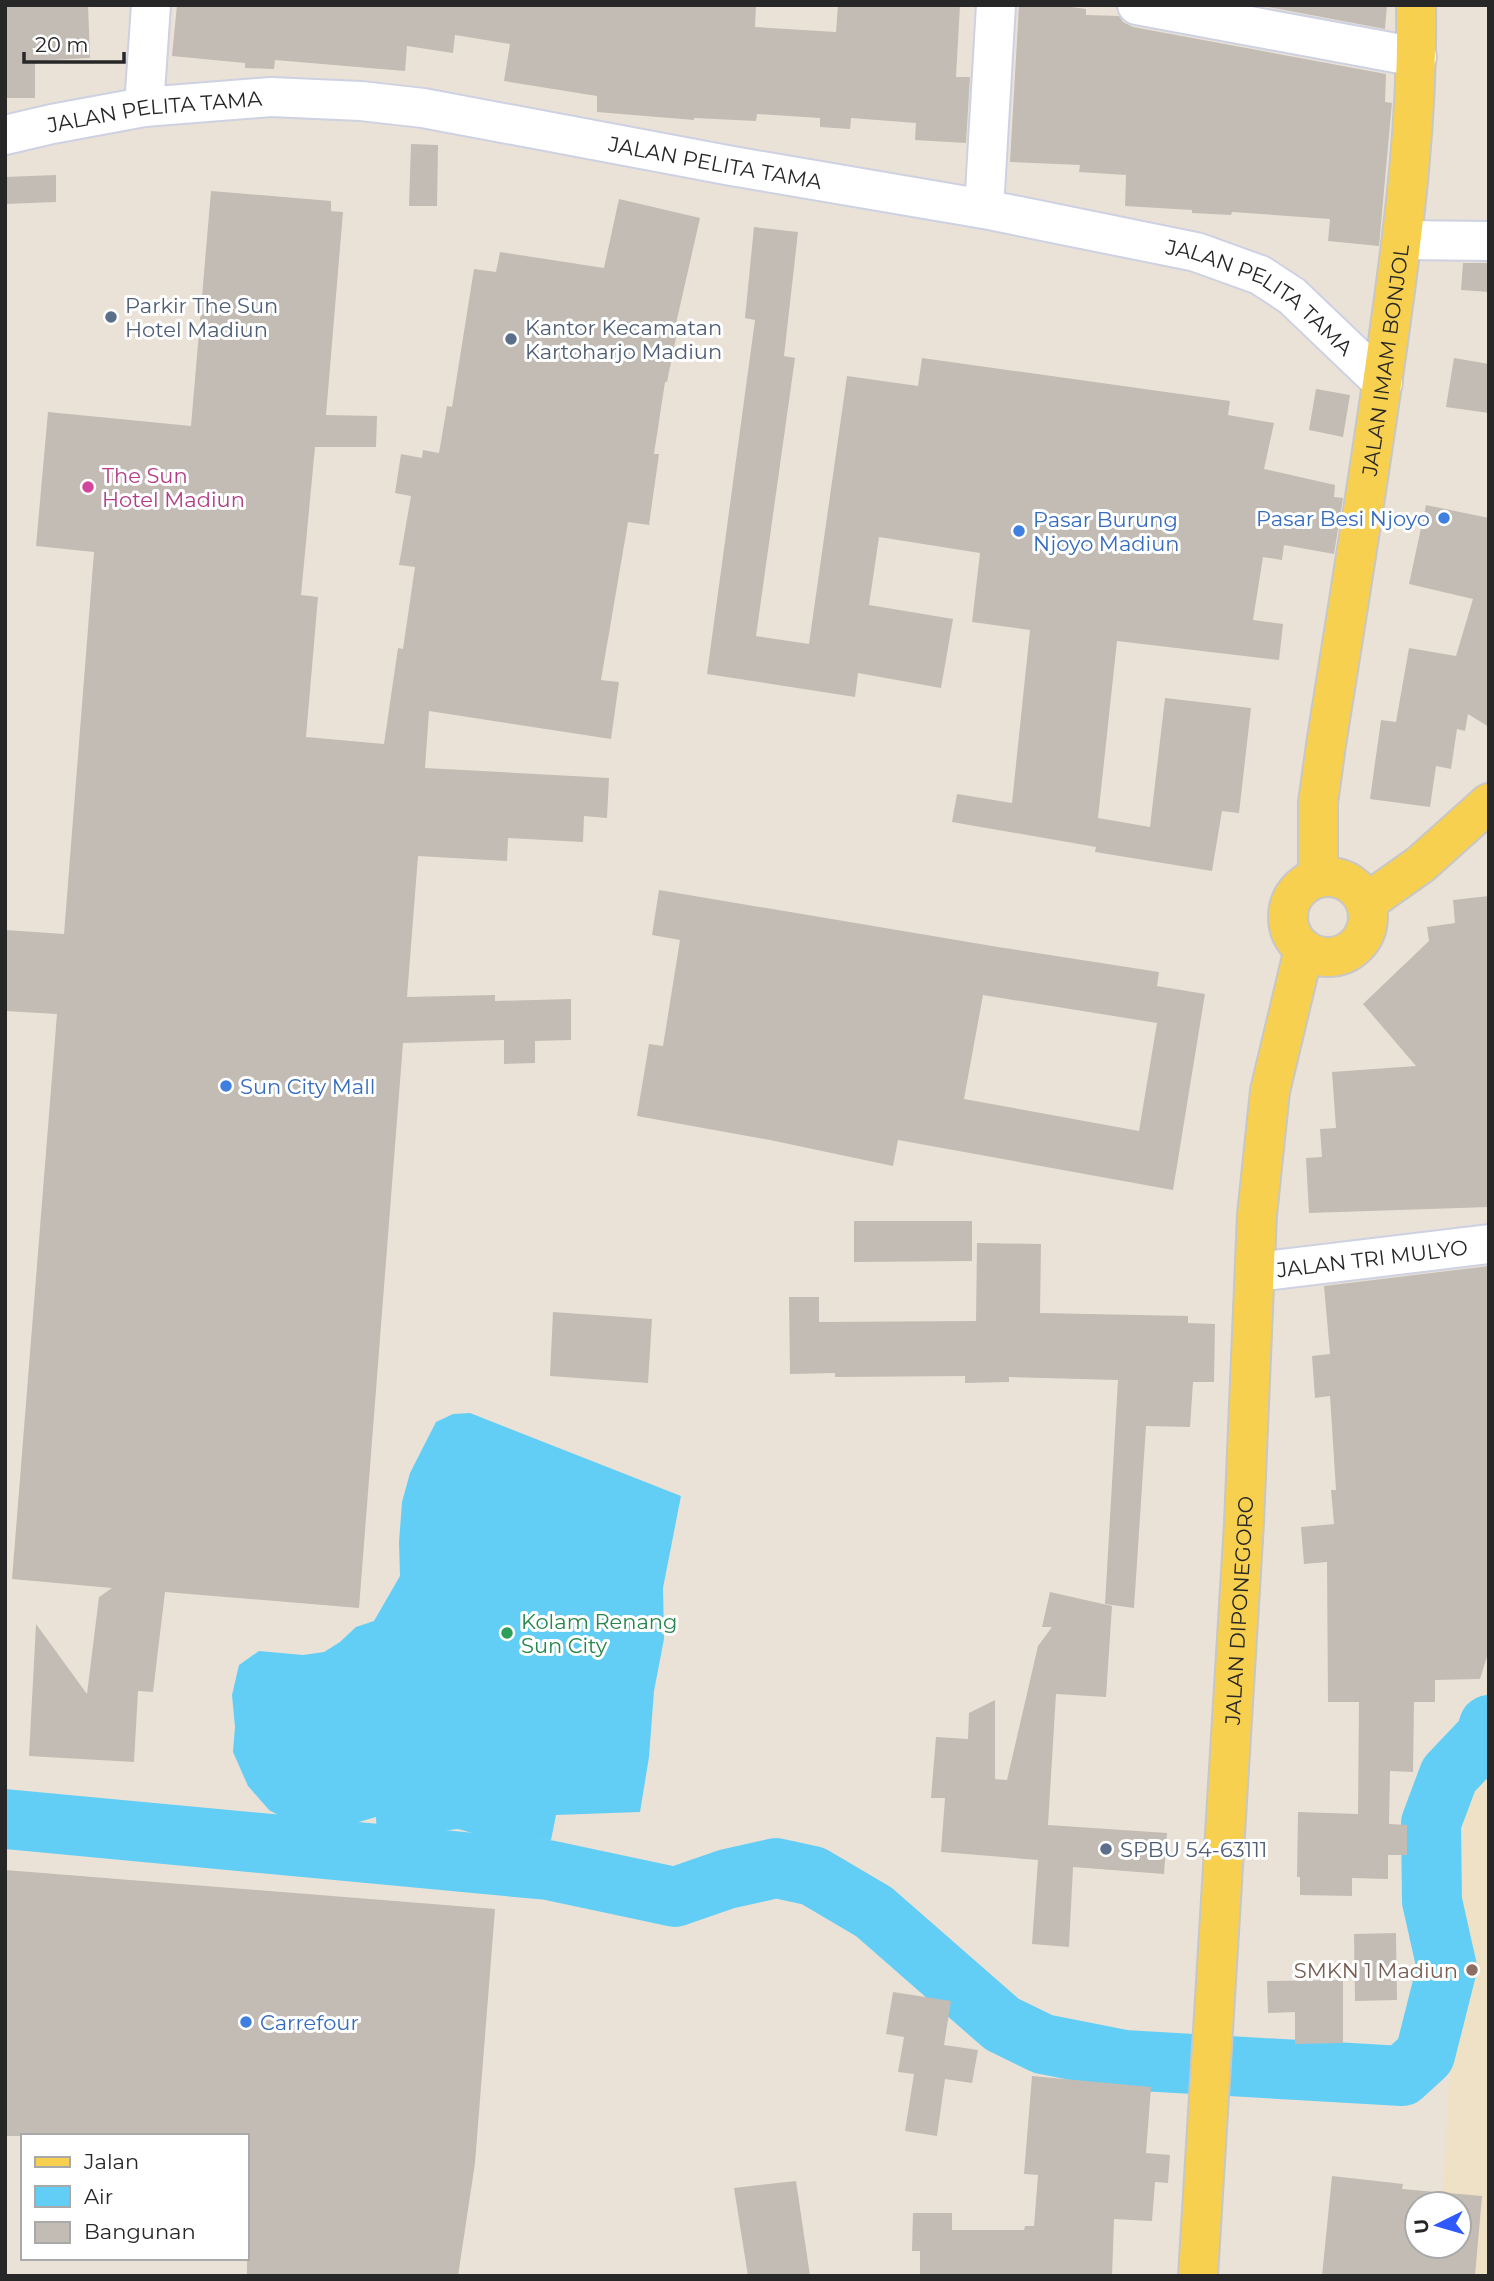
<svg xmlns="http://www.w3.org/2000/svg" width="1494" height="2281" font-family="Montserrat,sans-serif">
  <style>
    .education { fill: #eee1c5 }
    .water { fill: #63cef5 }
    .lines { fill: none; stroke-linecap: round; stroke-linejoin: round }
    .river { stroke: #63cef5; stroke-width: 60 }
    .building { fill: #c2bcb4; fill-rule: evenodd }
    .minor-casing { stroke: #cdd1e2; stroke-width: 42 }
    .major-casing { stroke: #c7c7c7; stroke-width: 42 }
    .minor { stroke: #fff; stroke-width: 38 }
    .major { stroke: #f8d04f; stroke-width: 38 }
    .service-dot { fill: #5c6f8a; stroke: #fff; stroke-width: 2.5 }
    .hotel-dot { fill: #d1479c; stroke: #fff; stroke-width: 2.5 }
    .shop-dot { fill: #3f7fe0; stroke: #fff; stroke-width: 2.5 }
    .leisure-dot { fill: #2e9e5b; stroke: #fff; stroke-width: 2.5 }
    .education-dot { fill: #8d6e63; stroke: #fff; stroke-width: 2.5 }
    .labels { text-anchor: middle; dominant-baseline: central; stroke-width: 6; stroke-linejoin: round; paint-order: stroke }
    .street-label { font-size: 21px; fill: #272727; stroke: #fff }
    .service-label { font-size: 21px; fill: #4e5e75; stroke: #fff; text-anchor: start }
    .hotel-label { font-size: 21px; fill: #b23c85; stroke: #fff; text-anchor: start }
    .shop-label { font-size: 21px; fill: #366cbe; stroke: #fff; text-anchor: start }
    .leisure-label { font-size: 21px; fill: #27864d; stroke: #fff; text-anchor: start }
    .education-label { font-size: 21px; fill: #785e54; stroke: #fff; text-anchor: end }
  </style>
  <rect width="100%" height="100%" fill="#ebe2d7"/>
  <polygon class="education" points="1489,1680 1489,2276 1437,2276 1459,2246 1459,2204 1442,2204 1469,1736"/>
  <polygon class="water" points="470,1413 681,1496 663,1588 664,1639 654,1691 649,1757 640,1812 556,1815 551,1840 494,1839 458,1829 426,1833 419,1848 377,1842 376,1817 317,1834 296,1825 269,1810 248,1786 233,1752 235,1727 232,1695 239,1665 259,1651 303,1655 324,1652 340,1642 356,1627 374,1621 400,1576 399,1542 402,1502 410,1473 436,1422 453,1414"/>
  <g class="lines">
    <polyline class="river" points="5,1819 548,1870 675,1897 727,1879 776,1868 813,1876 874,1912 1002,2024 1043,2044 1124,2060 1402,2076 1425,2055 1447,1968 1432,1901 1431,1823 1449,1775 1485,1737 1489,1725"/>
  </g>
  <g class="building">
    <polygon points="5,5 88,5 90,58 35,61 35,98 5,98"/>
    <polygon points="177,5 756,5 755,27 836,32 838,5 960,5 956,77 970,77 966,143 915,140 916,123 851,118 850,129 820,127 820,118 757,114 756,121 694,118 694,120 597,112 597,96 504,81 510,44 455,35 453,53 407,46 405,71 275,60 274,69 245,68 245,63 172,56"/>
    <polygon points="1019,5 1056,5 1086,9 1086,15 1119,16 1123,22 1133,27 1386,74 1385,102 1392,103 1379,246 1328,241 1330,219 1232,212 1231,215 1192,213 1192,210 1125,206 1126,175 1079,172 1080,165 1010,162"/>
    <polygon points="1258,5 1387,5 1385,29"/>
    <polygon points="411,144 438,145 437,206 409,206"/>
    <polygon points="56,175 56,202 5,204 5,177"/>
    <polygon points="211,191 331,201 331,211 343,212 326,415 377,416 376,447 315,447 301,595 318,597 306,737 384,744 398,648 403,649 415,567 399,565 411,496 395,493 401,454 422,458 423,450 439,453 447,406 452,407 474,269 496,272 500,252 604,268 619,199 700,218 675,328 678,328 667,382 665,382 654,454 659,454 649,525 628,522 601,680 619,682 611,739 429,711 425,768 609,778 607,818 584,816 583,842 508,838 507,861 418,856 407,997 495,995 495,1001 571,999 571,1040 535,1041 535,1063 504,1064 504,1040 403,1043 359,1608 165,1592 153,1692 138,1691 134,1762 29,1756 36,1624 87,1694 99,1597 112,1588 12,1579 57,1014 5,1011 5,930 64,934 94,552 36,546 48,412 191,426"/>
    <polygon points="754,227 798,232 784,356 795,358 756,636 809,644 847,376 918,386 922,358 1230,401 1228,415 1274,423 1264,469 1335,485 1334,497 1343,498 1334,554 1284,545 1282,560 1263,557 1253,620 1283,624 1279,660 1117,641 1098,818 1150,827 1165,698 1251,708 1239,813 1222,811 1212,871 1095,852 1096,847 952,822 957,794 1012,803 1030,630 972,622 980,553 879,537 869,605 953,619 941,688 858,673 855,697 707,674 755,320 745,318"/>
    <polygon points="1463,263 1489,263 1489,292 1461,290"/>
    <polygon points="1454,358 1489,364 1489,413 1446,407"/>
    <polygon points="1316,389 1350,395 1343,437 1309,430"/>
    <polygon points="1426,505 1489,518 1489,727 1468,714 1465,731 1457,729 1451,769 1436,766 1430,807 1370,799 1381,720 1396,722 1409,648 1456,656 1473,599 1409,584"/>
    <path d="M 659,890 L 998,947 L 1159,972 L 1157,986 L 1205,994 L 1173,1190 L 898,1140 L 893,1166 L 770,1140 L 637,1116 L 649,1044 L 663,1046 L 680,940 L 652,935 ZM 983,995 L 1157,1023 L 1139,1131 L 964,1099 Z"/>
    <polygon points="1489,896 1489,1207 1309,1213 1306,1158 1322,1157 1320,1129 1336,1128 1332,1072 1416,1066 1363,1004 1429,941 1427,927 1455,923 1453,900"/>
    <polygon points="854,1221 972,1221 972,1261 854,1262"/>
    <polygon points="977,1243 1041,1244 1040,1313 1188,1316 1188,1323 1215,1324 1214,1382 1193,1382 1190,1427 1146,1426 1134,1608 1105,1604 1118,1380 1009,1377 1009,1382 965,1383 965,1376 835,1377 835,1373 790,1374 789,1297 819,1297 819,1322 976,1321"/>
    <polygon points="1489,1266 1489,1650 1480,1679 1435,1680 1435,1702 1414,1702 1413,1772 1390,1771 1389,1824 1407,1825 1407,1855 1388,1855 1388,1879 1352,1878 1352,1896 1300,1895 1300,1877 1297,1877 1298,1812 1358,1814 1359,1702 1328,1702 1327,1562 1304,1564 1301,1527 1334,1524 1331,1490 1336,1490 1330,1396 1315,1398 1312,1356 1330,1354 1324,1286"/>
    <polygon points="553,1312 652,1319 648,1383 550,1376"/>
    <polygon points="1050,1592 1112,1606 1106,1697 1056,1694 1048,1825 1167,1833 1164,1874 1073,1867 1069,1947 1032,1944 1038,1860 941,1852 945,1798 931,1798 936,1737 968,1739 969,1713 995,1700 995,1779 1007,1780 1038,1646 1052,1627 1042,1627"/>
    <polygon points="5,1870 495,1909 475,2163 458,2276 247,2276 247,2136 5,2136"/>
    <polygon points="1396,1933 1397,2000 1355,2001 1354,1934"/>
    <polygon points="1343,1980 1343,2043 1295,2044 1295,2012 1268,2013 1267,1981"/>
    <polygon points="893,1992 951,2001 944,2045 978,2050 972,2083 945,2079 937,2136 905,2131 914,2074 898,2072 904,2037 886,2034"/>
    <polygon points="1032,2076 1151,2087 1146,2153 1170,2155 1168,2183 1155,2182 1152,2221 1114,2219 1112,2276 920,2276 920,2251 912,2251 913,2213 952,2213 952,2230 1024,2230 1025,2226 1034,2226 1038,2175 1024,2174"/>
    <path d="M 1332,2176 L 1403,2184 L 1402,2189 L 1482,2196 L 1475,2276 L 1322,2276 ZM 1417,2204 L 1459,2204 L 1459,2246 L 1417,2246 Z"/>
    <polygon points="796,2181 810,2276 748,2276 734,2188"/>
  </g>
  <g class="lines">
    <defs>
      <g id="minor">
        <polyline points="1137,5 1417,57"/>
        <polyline points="144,107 151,5"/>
        <path id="s1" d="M 5,135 L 52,124 L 144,107 L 271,97 L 361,101 L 423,108 L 732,166 L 984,209 L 1196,252 L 1260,275 L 1292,296 L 1383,383"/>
        <polyline points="984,209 996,5"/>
        <polyline points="1402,240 1489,241"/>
        <path id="s2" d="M 1256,1272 L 1489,1244"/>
      </g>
      <g id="major">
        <circle cx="1328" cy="917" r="40"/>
        <path id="s3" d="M 1318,878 L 1318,803 L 1326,745 C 1348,606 1371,467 1390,327 C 1405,221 1418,112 1416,5"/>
        <polyline points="1366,903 1421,864 1489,803"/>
        <path id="s4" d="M 1198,2276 L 1244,1523 L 1257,1215 L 1270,1091 L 1304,949"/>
      </g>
    </defs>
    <use href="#minor" class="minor-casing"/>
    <use href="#major" class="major-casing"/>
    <use href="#minor" class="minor"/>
    <use href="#major" class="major"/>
  </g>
  <g class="service-dot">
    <circle cx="111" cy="317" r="7"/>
    <circle cx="511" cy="339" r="7"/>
    <circle cx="1106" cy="1849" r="7"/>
  </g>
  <circle class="hotel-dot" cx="88" cy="487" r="7"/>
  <g class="shop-dot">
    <circle cx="1444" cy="518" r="7"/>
    <circle cx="1019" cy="531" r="7"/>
    <circle cx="226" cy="1086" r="7"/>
    <circle cx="246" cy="2022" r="7"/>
  </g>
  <circle class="leisure-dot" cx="507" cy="1633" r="7"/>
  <circle class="education-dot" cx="1472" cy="1970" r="7"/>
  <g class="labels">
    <g class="street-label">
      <text stroke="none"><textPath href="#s1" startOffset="152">JALAN PELITA TAMA</textPath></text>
      <text stroke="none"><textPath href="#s1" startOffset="719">JALAN PELITA TAMA</textPath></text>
      <text stroke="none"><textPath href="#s1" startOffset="1286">JALAN PELITA TAMA</textPath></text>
      <text stroke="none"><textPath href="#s3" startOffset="523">JALAN IMAM BONJOL</textPath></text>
      <text stroke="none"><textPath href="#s2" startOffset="117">JALAN TRI MULYO</textPath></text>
      <text stroke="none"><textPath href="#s4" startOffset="667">JALAN DIPONEGORO</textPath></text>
    </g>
    <g class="service-label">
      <text x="125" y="305">Parkir The Sun<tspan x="125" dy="24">Hotel Madiun</tspan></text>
      <text x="525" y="327">Kantor Kecamatan<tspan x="525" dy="24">Kartoharjo Madiun</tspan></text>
      <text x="1120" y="1849">SPBU 54-63111</text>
    </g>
    <g class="hotel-label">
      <text x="102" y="475">The Sun<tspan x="102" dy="24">Hotel Madiun</tspan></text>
    </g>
    <g class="shop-label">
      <text x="1430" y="518" text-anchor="end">Pasar Besi Njoyo</text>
      <text x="1033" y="519">Pasar Burung<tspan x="1033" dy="24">Njoyo Madiun</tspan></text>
      <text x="240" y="1086">Sun City Mall</text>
      <text x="260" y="2022">Carrefour</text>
    </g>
    <g class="leisure-label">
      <text x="521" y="1621">Kolam Renang<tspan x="521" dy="24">Sun City</tspan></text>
    </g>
    <g class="education-label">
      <text x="1458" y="1970">SMKN 1 Madiun</text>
    </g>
  </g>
  <rect width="1494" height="2281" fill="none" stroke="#272727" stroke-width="14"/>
  <rect x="21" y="2134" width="228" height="126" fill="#ffffff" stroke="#a9a9a9" stroke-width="2"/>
  <rect x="35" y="2157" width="35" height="10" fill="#f8d04f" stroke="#a9a9a9" stroke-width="2"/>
  <text x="84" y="2169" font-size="21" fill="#272727">Jalan</text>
  <rect x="35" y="2186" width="35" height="21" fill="#63cef5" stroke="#a9a9a9" stroke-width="2"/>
  <text x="84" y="2204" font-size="21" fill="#272727">Air</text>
  <rect x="35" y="2222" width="35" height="21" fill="#c2bcb4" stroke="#a9a9a9" stroke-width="2"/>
  <text x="84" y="2239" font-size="21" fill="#272727">Bangunan</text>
  <g transform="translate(1438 2225) rotate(265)"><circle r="33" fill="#ffffff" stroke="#a9a9a9" stroke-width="2"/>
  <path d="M0-5L12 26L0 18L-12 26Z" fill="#3058ff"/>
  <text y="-10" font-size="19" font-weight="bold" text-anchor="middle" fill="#272727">U</text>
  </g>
  <path d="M24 52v10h100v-10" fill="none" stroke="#272727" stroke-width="3.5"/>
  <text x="35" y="52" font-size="21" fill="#272727" stroke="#ffffff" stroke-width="5" paint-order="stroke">20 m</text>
</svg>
